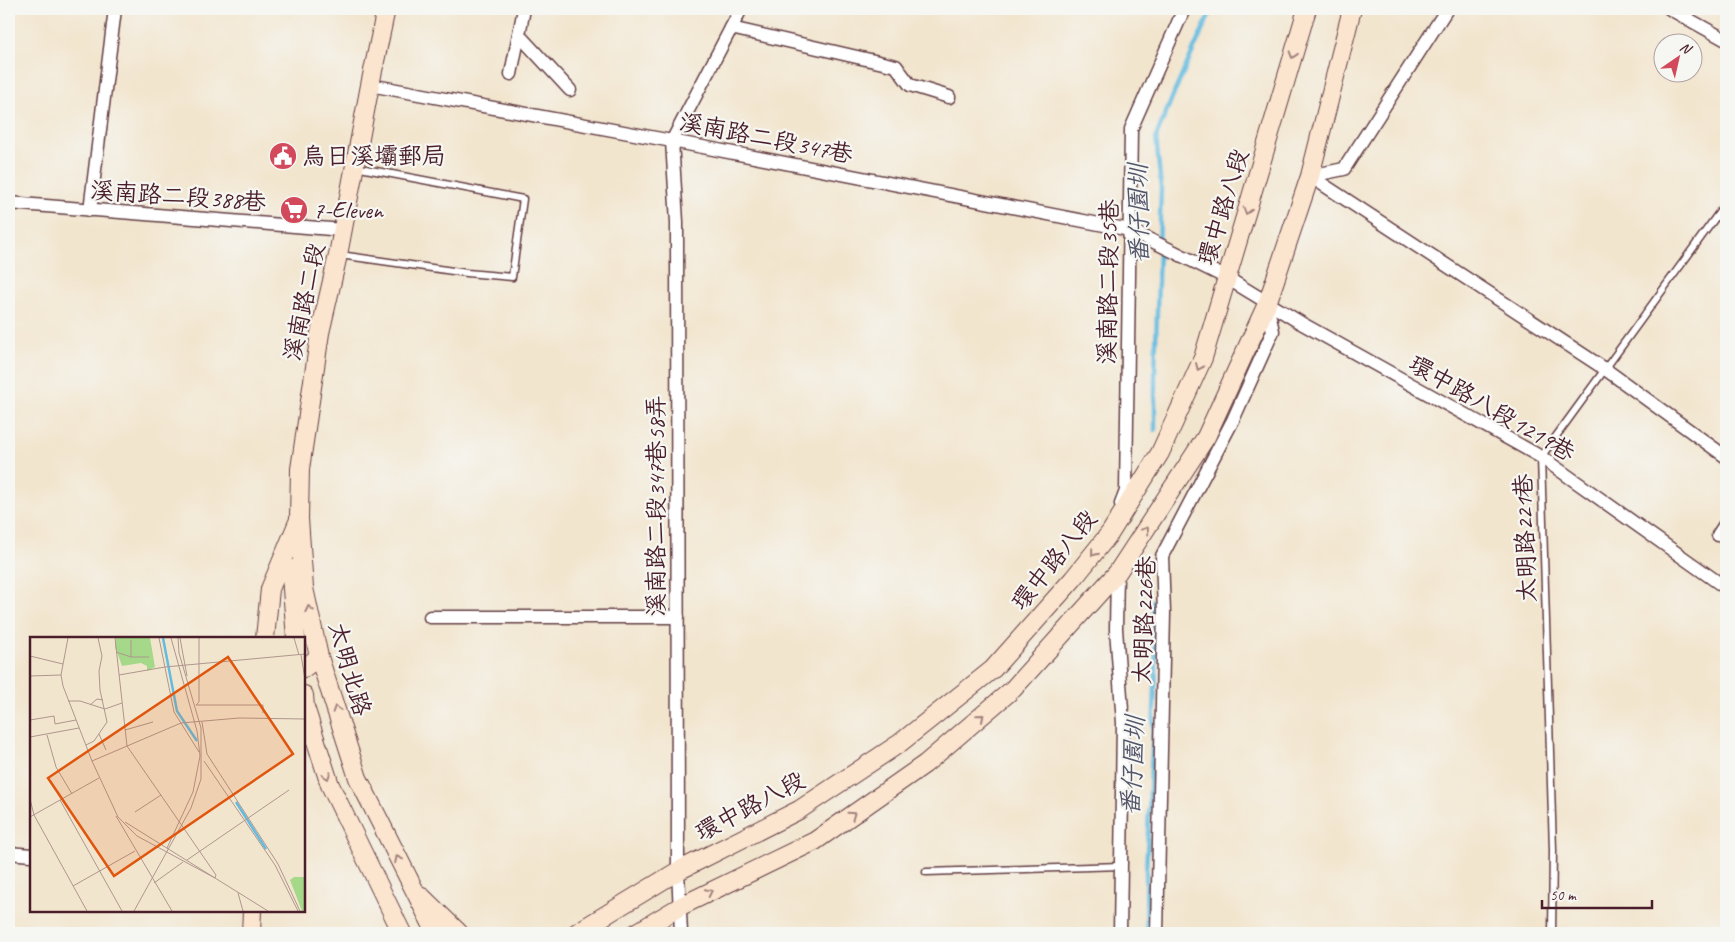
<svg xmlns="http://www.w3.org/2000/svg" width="1735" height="942" font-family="Caveat,'LXGW WenKai TC',sans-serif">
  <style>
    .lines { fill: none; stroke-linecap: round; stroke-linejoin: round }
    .stream { stroke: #63bbe0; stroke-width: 4.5 }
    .lane-casing { stroke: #633d43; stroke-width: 9 }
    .street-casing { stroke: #633d43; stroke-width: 15 }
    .secondary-casing { stroke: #633d43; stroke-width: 20 }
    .lane { stroke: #fff; stroke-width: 6 }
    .street { stroke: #fff; stroke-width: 12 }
    .secondary { stroke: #fbe5cf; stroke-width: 18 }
    .oneway { stroke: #a2827d }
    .labels { text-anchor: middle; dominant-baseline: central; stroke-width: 4.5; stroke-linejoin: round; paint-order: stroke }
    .street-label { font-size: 24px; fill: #4a1f2b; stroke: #f6f6f2 }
    .poi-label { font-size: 24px; fill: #4a1f2b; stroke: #f6f6f2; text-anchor: start }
    .water-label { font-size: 25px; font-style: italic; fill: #53566a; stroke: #f6f6f2 }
    .inset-river { fill: none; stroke: #63bbe0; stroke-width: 2.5 }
    .inset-road { fill: none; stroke: #af968d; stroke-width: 1 }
    .view { fill: #e0560e; fill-opacity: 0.15; stroke: #e0560e; stroke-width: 2.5 }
    .inset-edge { fill: none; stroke: #4a1f2b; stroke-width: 2.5 }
  </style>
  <rect width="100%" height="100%" fill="#f6f6f2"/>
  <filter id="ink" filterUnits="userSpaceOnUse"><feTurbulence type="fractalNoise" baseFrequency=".02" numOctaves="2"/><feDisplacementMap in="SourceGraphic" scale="10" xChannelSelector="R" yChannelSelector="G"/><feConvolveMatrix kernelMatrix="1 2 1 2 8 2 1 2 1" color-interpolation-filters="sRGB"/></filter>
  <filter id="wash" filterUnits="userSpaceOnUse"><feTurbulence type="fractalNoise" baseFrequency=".0096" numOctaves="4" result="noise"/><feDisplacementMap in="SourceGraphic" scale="20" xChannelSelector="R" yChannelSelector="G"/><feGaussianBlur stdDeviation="1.12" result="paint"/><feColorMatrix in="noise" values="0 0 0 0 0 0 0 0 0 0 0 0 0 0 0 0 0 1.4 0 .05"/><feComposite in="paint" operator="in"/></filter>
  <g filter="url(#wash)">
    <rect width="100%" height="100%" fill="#f2e5ce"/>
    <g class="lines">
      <g class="stream">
        <polyline points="1155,430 1155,373 1161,188 1156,137 1174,93 1212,9"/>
        <polyline points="1147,933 1146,872 1156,668 1153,601"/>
      </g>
    </g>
  </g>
  <g filter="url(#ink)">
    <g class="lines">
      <defs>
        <g id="lane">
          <polyline points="340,255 467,273 512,277 523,199 355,167"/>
          <polyline points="926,872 1121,866"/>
          <polyline points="1552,933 1553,850 1541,457 1726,203"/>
        </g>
        <g id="street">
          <polyline points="1670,9 1726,40"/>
          <polyline points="731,28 896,66 910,85 949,97"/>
          <polyline points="519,35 570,90"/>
          <polyline points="511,74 524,9"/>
          <polyline points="370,85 672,141 1130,230 1227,278 1301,323 1541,457 1726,588"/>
          <polyline points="1310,176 1605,369 1726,457"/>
          <polyline points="1310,176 1344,169 1447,9"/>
          <polyline points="9,203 343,230"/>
          <polyline points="90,210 115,9"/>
          <polyline points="1121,504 1126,491 1131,129 1184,9"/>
          <polyline points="1718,535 1726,523"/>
          <polyline points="1117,573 1116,629 1123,723 1120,933"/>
          <polyline points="430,617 678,617"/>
          <polyline points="9,853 31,855"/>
          <polyline points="681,933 678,871 677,222 672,141 741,9"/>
          <polyline points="1157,933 1164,613 1162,556 1233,420 1273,331 1267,304"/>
        </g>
        <g id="secondary">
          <polyline points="386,9 370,85 338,255 320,333 300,469 299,519 304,588 319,657 358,778 436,933"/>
          <polyline points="293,569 291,577 296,638"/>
          <polyline points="265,638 270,589 298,522"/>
          <polyline points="304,668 319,657"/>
          <polyline points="304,695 305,707 330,785 402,933"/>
          <polyline points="422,897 459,933"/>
          <polyline points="251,933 252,911"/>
          <polyline points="576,933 678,871 799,810 900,743 993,669 1073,579 1110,533 1160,453 1203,358 1307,9"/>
          <polyline points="636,933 681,906 815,841 925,764 1013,689 1117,573 1206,437 1267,304 1310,176 1352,9"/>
        </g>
      </defs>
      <use href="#lane" class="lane-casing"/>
      <use href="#street" class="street-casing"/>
      <use href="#secondary" class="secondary-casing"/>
      <use href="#lane" class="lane"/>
      <use href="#street" class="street"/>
      <use href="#secondary" class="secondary"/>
    </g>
    <defs><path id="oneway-chevron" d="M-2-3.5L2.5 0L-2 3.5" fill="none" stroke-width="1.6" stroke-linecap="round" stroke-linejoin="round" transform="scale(1.25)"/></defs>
    <g class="oneway">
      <use href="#oneway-chevron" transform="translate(1293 55) rotate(107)"/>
      <use href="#oneway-chevron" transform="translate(1247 211) rotate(107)"/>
      <use href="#oneway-chevron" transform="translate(1199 367) rotate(114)"/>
      <use href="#oneway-chevron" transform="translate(1146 530) rotate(-56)"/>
      <use href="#oneway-chevron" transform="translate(1094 553) rotate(129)"/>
      <use href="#oneway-chevron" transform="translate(309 609) rotate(-102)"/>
      <use href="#oneway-chevron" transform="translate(336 709) rotate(-108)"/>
      <use href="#oneway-chevron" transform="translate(981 717) rotate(-41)"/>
      <use href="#oneway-chevron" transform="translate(327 776) rotate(72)"/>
      <use href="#oneway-chevron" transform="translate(852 815) rotate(-35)"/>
      <use href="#oneway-chevron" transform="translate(398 859) rotate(-116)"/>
      <use href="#oneway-chevron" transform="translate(709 892) rotate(-26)"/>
    </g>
  </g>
  <defs>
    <symbol id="civic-disc" viewBox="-11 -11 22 22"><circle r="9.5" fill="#d1495b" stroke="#f6f6f2"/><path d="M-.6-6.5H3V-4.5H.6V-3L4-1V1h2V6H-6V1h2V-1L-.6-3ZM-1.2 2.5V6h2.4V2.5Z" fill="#fff"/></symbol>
    <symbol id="supermarket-disc" viewBox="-11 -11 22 22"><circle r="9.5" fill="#d1495b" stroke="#f6f6f2"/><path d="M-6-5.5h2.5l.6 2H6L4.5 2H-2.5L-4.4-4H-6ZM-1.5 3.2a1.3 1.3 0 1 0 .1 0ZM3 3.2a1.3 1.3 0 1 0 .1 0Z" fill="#fff"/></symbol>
  </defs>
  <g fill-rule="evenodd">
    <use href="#civic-disc" x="267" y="140" width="32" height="32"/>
    <use href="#supermarket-disc" x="278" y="194" width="32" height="32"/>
  </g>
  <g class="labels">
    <g class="street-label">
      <text transform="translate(766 138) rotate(11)">溪南路二段347巷</text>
      <text transform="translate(178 196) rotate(4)">溪南路二段388巷</text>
      <text transform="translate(1223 207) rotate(-73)">環中路八段</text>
      <text transform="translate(1108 282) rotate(-89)">溪南路二段35巷</text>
      <text transform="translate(304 302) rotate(-78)">溪南路二段</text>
      <text transform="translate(1492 408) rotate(30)">環中路八段1219巷</text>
      <text transform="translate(656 506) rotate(-90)">溪南路二段347巷58弄</text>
      <text transform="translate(1525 538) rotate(-92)">太明路221巷</text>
      <text transform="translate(1054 560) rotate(-51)">環中路八段</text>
      <text transform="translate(1144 620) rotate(-88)">太明路226巷</text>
      <text transform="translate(350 669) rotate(74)">太明北路</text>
      <text transform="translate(750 806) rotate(-28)">環中路八段</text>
    </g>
    <g class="poi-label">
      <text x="302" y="156">烏日溪壩郵局</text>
      <text x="313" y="210">7-Eleven</text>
    </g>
    <g class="water-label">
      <text transform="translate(1139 214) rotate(-91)">番仔園圳</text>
      <text transform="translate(1133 766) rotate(-87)">番仔園圳</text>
    </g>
  </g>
  <g transform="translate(30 637)">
    <rect width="275" height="275" fill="#f2e5ce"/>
    <path d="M 86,1 L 120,1 L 125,30 L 117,34 L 117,29 L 111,26 L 92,29 L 85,10 ZM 264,240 L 275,240 L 275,274 L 272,274 L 260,243 Z" fill="#a5d888"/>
    <path class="inset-river" d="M 133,1 L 147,74 L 167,104M 206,165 L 236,212"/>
    <path class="inset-road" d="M 38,1 L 31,38 L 33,49 L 62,124 L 88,180 L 107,199 L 185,241M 85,1 L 97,109 L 186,238 L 185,241M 129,1 L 144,75 L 169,115M 148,1 L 149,16M 150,1 L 157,39M 169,1 L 169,65 L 166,68 L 233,68 L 233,76M 264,1 L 269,18M 101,3 L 101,20 L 119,20M 86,15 L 101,20M 271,18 L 275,42M 0,19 L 33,27M 89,38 L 135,30 L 275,17M 0,39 L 31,38M 38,64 L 50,64 L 75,72 L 92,66M 60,68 L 67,62 L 73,63M 0,83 L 24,79 L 25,87 L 46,83M 172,85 L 177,117 L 248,227 L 270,274M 95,93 L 123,85M 69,97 L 76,113M 17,98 L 26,130 L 42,157M 0,100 L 49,91M 56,108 L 64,104 L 77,85 L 70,53 L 69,34 L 72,19 L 68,1M 62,124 L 151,86 L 209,81 L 275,82M 174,124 L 245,228 L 268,274M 0,162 L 4,178 L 57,274M 30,163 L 92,274M 105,175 L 131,158M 86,179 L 142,274M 0,180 L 69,141M 95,185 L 238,274M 137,211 L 163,155 L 170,119 L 167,94 L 141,1M 157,223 L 259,153M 124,246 L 153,225M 43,249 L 105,214M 208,256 L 213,274M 104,274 L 161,171 L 171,142 L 171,91 L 149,16"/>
    <path class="view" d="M 198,20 L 263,117 L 84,239 L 18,141 Z"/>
    <rect width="275" height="275" class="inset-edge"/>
  </g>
  <rect width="1735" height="942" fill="none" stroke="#f6f6f2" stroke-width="30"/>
  <g transform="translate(1678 58) rotate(34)"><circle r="24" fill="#f6f6f2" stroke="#b1a0a2"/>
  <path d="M0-4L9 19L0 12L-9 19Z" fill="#d1495b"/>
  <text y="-8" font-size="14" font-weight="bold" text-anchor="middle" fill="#4a1f2b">N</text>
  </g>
  <path d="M1542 900v8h110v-8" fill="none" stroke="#4a1f2b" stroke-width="2.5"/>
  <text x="1550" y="900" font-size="15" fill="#4a1f2b" stroke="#f6f6f2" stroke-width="4" paint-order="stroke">50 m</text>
</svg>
